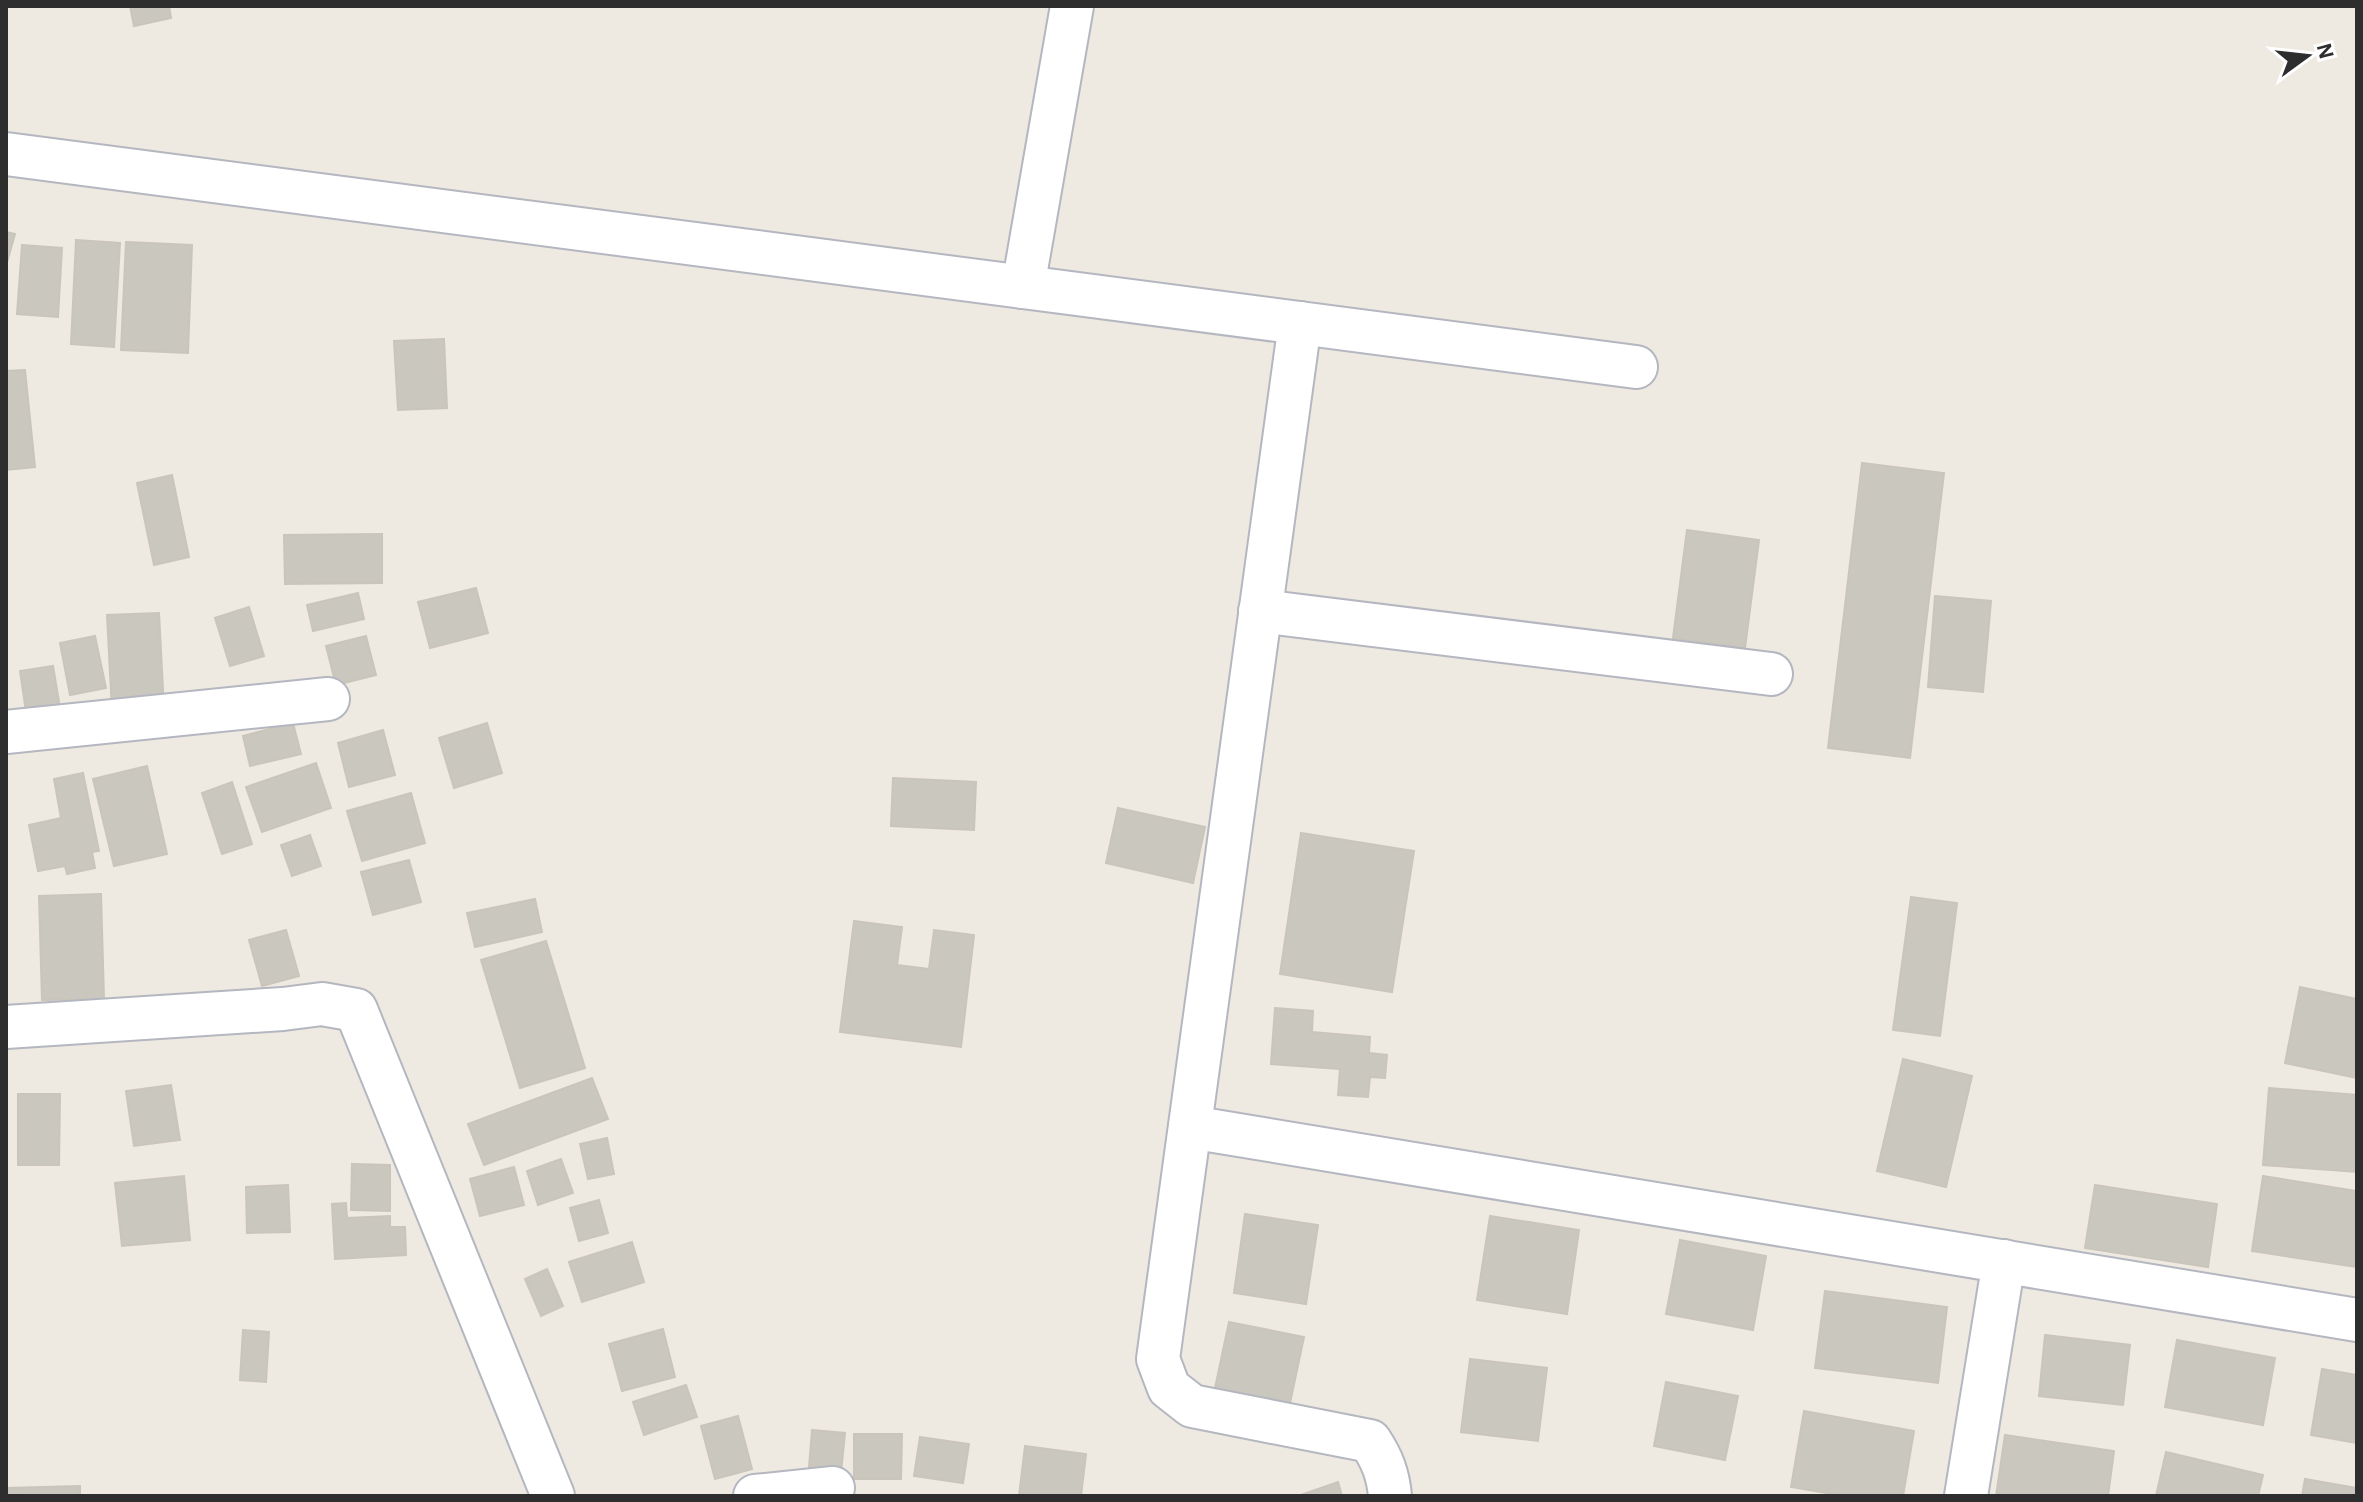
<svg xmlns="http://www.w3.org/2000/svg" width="2363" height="1502" font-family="'Alegreya Sans',sans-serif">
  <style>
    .building { fill: #cac7bf; stroke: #cac5ba; stroke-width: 2 }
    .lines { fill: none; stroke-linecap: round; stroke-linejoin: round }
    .minor-casing { stroke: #b4b7c0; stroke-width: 46 }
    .minor { stroke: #fff; stroke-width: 42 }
  </style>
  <rect width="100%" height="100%" fill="#eee9e1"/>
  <g class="building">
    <polygon points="130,6 169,6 171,18 134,26"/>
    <polygon points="6,232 15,234 6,266"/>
    <polygon points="76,240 120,243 114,347 71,344"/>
    <polygon points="126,242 192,245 188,353 121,350"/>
    <polygon points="22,245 62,248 58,317 17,314"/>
    <polygon points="444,339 447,408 398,410 394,341"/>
    <polygon points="25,370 35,467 6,470 6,371"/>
    <polygon points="1862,463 1944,473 1910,758 1828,748"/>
    <polygon points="172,475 189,557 154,565 137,483"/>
    <polygon points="1687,530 1759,540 1745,648 1673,638"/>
    <polygon points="382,534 382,583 285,584 284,535"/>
    <polygon points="476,588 488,633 430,648 418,602"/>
    <polygon points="358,593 364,619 313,631 307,605"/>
    <polygon points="1935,596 1991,601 1983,692 1928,687"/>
    <polygon points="249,607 264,656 230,666 215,618"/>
    <polygon points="159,613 164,709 112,711 107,615"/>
    <polygon points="95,636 106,688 70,695 60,643"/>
    <polygon points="366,636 376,675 336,685 326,646"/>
    <polygon points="53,666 62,720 28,725 20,671"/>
    <polygon points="293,723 301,754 250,766 243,736"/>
    <polygon points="487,723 502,773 454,788 439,738"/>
    <polygon points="383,730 395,775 349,787 338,743"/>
    <polygon points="316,763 331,808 262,832 246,787"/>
    <polygon points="147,766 167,854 114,866 93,779"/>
    <polygon points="83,773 99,851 92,852 95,868 67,874 65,866 38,871 29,825 61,818 54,779"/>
    <polygon points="893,778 976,782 974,830 891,826"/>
    <polygon points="232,782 252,844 222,854 202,793"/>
    <polygon points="411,793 425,843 362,861 347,811"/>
    <polygon points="1118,808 1205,827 1193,883 1106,863"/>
    <polygon points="1301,833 1414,851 1392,992 1280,974"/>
    <polygon points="310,835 321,866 292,876 281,845"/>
    <polygon points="409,860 421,902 373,915 361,872"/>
    <polygon points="101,894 104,999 42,1000 39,896"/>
    <polygon points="1911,897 1957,903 1940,1036 1893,1030"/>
    <polygon points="535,899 542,932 475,947 467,913"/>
    <polygon points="854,921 902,927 897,965 929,969 934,930 974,935 961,1047 840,1032"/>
    <polygon points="286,930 299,976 262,986 249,940"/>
    <polygon points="546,941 585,1068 520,1088 481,960"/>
    <polygon points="2300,987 2357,999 2357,1078 2285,1063"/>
    <polygon points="1275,1008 1313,1011 1312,1032 1370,1037 1369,1053 1387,1055 1385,1078 1370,1077 1368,1097 1338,1095 1340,1069 1271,1064"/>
    <polygon points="1903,1059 1972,1076 1946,1187 1877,1171"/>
    <polygon points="592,1078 608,1119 484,1165 468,1124"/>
    <polygon points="171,1085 180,1140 134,1146 126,1091"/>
    <polygon points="2269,1088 2357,1095 2357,1172 2263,1165"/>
    <polygon points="18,1094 60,1094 59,1165 18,1165"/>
    <polygon points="607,1138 614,1174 588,1179 580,1144"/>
    <polygon points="561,1159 573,1193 538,1205 527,1171"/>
    <polygon points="352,1164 390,1165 390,1211 351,1210"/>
    <polygon points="514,1167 524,1205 480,1216 470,1179"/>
    <polygon points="184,1176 190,1240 122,1246 115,1183"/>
    <polygon points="2263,1176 2357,1191 2357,1267 2252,1251"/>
    <polygon points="288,1185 290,1232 247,1233 246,1187"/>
    <polygon points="2095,1185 2217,1204 2208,1267 2085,1248"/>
    <polygon points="599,1200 608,1233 579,1241 570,1208"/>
    <polygon points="346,1203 347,1218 390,1216 390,1227 405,1227 406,1255 335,1259 332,1204"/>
    <polygon points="1245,1214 1318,1225 1306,1304 1234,1293"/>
    <polygon points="1490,1216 1579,1230 1567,1314 1477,1300"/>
    <polygon points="1680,1240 1766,1256 1753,1330 1666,1314"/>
    <polygon points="632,1242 644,1282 582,1302 569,1262"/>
    <polygon points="547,1269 563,1306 541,1316 525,1279"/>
    <polygon points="1825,1291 1947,1307 1938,1383 1815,1368"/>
    <polygon points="1229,1322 1304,1337 1290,1403 1215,1388"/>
    <polygon points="663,1329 675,1377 622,1391 609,1344"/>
    <polygon points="243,1330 269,1332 266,1382 240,1380"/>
    <polygon points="2045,1335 2130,1345 2123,1405 2039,1396"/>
    <polygon points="2177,1340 2275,1358 2263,1425 2165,1407"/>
    <polygon points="1470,1359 1547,1368 1538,1441 1461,1432"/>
    <polygon points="2322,1369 2357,1375 2357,1443 2311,1435"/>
    <polygon points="1666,1382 1738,1396 1725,1460 1654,1446"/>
    <polygon points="686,1385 697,1417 644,1435 633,1402"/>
    <polygon points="1804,1411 1914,1431 1903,1496 1844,1496 1791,1487"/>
    <polygon points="738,1416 752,1469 715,1479 701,1426"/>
    <polygon points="812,1430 845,1433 840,1483 808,1480"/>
    <polygon points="854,1434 902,1434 901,1479 854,1479"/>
    <polygon points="2005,1435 2114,1451 2108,1496 1996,1496"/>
    <polygon points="920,1437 969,1444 963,1483 914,1476"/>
    <polygon points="1025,1446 1086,1454 1081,1496 1019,1496"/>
    <polygon points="2166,1452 2263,1475 2258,1496 2156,1496"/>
    <polygon points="2305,1479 2357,1488 2357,1496 2302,1496"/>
    <polygon points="1338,1482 1342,1496 1298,1496"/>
    <polygon points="80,1486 80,1496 6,1496 6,1488"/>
  </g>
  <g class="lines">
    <defs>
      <g id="minor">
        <polyline points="6,154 1636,367"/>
        <polyline points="1023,287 1072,6"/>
        <path d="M 1300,323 L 1158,1359 L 1169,1388 L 1192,1406 L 1370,1441 C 1382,1459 1388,1474 1390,1496"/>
        <polyline points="1260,611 1771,674"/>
        <polyline points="6,732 328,699"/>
        <polyline points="6,1027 283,1009 322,1004 356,1010 553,1496"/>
        <polyline points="1190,1127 2357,1320"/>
        <polyline points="755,1496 833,1488"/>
        <polyline points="1966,1496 2004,1261"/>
      </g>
    </defs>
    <use href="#minor" class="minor-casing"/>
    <use href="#minor" class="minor"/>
  </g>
  <rect width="2363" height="1502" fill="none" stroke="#2e2e2e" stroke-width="16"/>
  <g transform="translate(2307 56) rotate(75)" stroke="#ffffff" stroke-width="6" paint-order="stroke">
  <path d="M0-6L14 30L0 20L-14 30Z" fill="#2e2e2e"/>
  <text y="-12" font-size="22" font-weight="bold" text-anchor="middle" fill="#2e2e2e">N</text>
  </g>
</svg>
